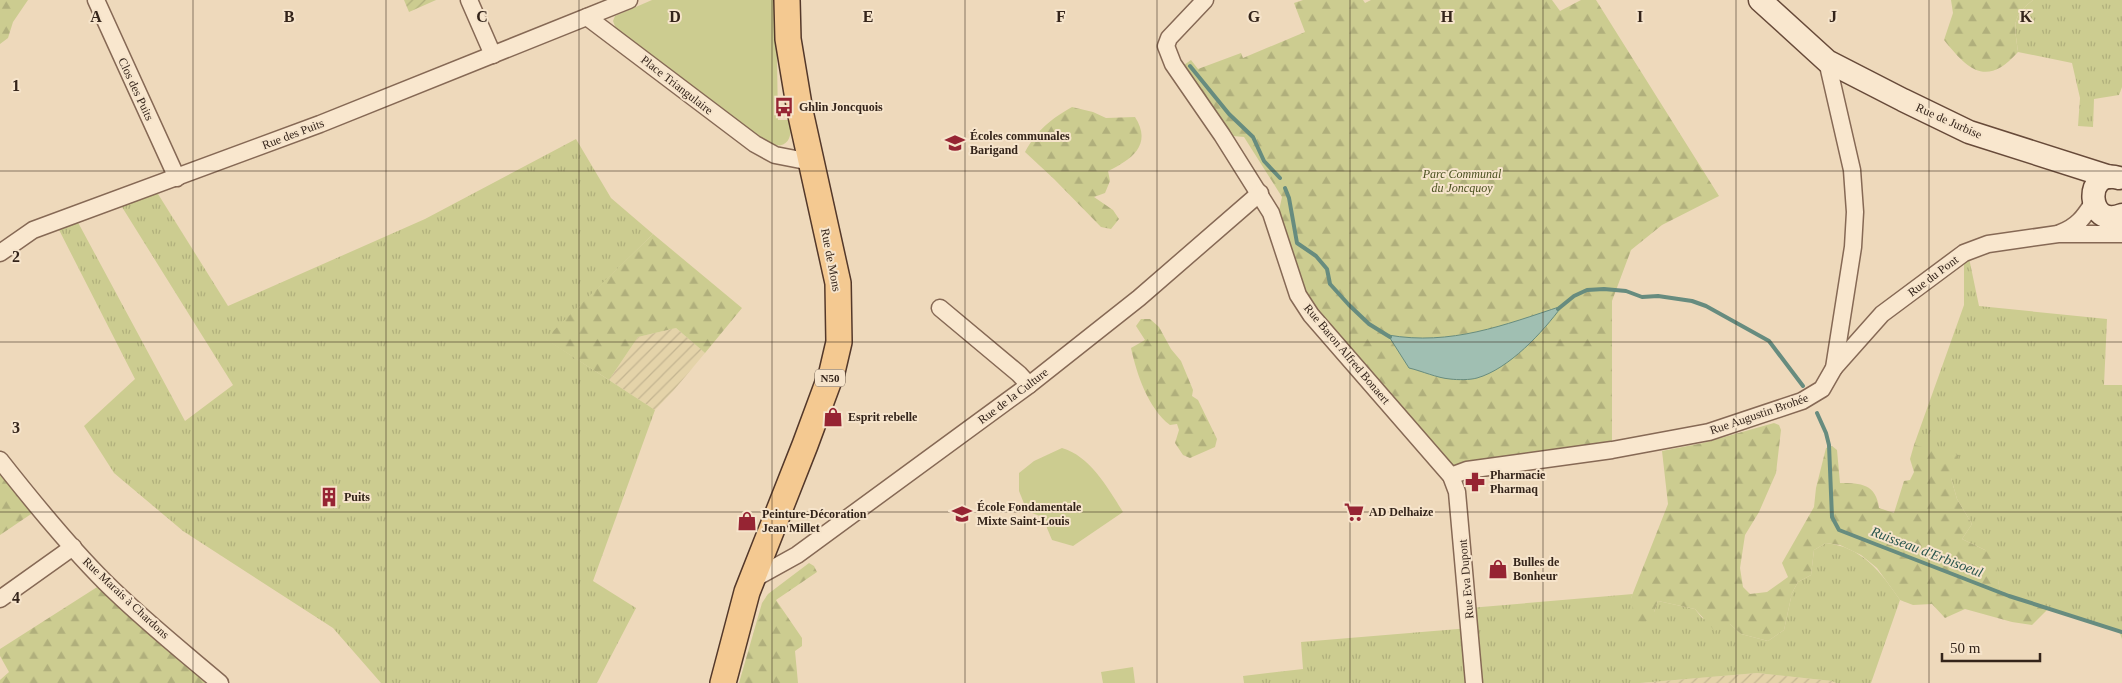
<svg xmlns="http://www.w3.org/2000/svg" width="2122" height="683" font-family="Georgia,serif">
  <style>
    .farmland { fill: url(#farmland-furrows) }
    .grass { fill: url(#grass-tufts) }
    .forest { fill: url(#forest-firs) }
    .park { fill: #cccc90 }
    .garden { fill: url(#garden-furrows) }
    .water { fill: #a0bfb2; stroke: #678c7f }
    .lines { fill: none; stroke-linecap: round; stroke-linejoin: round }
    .stream { stroke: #678c7f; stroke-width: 4 }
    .street-casing { stroke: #866955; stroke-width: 19 }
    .secondary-casing { stroke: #674a39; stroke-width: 25 }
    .primary-casing { stroke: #53382a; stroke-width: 28 }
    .street { stroke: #f9e7ce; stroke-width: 16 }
    .secondary { stroke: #f9e7ce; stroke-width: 22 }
    .primary { stroke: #f4c991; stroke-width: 25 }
    .grid { fill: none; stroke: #34241a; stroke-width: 1; stroke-opacity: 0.55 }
    .labels { text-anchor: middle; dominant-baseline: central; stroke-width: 4; stroke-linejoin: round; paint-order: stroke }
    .shield { fill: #f6e4cb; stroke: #6e5e4f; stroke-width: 1 }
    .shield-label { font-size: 11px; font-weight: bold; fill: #34241a }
    .street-label { font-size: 12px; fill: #34241a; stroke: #f6e4cb }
    .poi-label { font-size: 12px; font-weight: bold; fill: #34241a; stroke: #f6e4cb; text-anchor: start }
    .park-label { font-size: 12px; font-style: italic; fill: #4b5120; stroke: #f6e4cb }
    .water-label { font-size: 14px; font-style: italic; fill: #29554d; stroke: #f6e4cb }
    .grid-label { font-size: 16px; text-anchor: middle; font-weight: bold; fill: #34241a; stroke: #f6e4cb; stroke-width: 4; stroke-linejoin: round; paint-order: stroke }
  </style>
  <defs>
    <pattern id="farmland-furrows" width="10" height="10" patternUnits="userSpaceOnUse" patternTransform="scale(1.25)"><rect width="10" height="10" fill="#e4d3a9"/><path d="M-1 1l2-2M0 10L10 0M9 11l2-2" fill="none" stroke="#c4b591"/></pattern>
    <pattern id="grass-tufts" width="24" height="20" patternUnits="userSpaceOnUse" patternTransform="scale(1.25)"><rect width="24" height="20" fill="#cccc90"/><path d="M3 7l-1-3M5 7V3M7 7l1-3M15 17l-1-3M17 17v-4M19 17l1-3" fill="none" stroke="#b0af7c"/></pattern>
    <pattern id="forest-firs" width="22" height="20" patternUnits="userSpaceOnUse" patternTransform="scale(1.25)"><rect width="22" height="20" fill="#cccc90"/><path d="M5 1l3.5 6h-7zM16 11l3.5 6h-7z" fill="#b0af7c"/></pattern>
    <pattern id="garden-furrows" width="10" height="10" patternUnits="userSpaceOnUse" patternTransform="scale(1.25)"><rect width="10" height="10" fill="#cccc90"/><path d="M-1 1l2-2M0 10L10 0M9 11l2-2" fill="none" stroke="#b0af7c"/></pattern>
  </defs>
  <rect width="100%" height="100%" fill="#eed9bb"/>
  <g class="farmland">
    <polygon points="676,328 705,353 674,390 655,410 609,380 638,337"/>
    <polygon points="1757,673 1832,681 1836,683 1640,683"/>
  </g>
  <g class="grass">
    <path d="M 2033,0 L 2122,0 L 2122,87 L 2119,95 L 2094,99 L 2093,127 L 2078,126 L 2080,98 L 2072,63 L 2018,52 C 2015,25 2010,18 2033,0 Z"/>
    <polygon points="576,139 611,198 653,234 546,339 655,410 593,581 636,608 597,683 381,683 333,628 183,531 114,473 84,426 135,379 55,222 74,215 185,421 233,385 117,199 153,186 228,306 425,219"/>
    <polygon points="1969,258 1979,306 2107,319 2104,385 2122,385 2122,639 2119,631 2000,592 1998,580 1985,550 1962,539 1972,524 1957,499 1951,478 1914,445 1964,305 1964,261"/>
    <path d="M 1826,543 C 1862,547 1881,572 1900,600 L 1871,683 L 1836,683 L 1832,681 L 1757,673 L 1640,683 L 1244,683 L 1243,676 L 1303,669 L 1301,642 L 1470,628 L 1469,608 L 1633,594 L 1631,598 L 1654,612 L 1658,601 L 1695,609 L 1702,618 L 1730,624 L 1741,634 L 1768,641 L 1784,630 L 1792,593 L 1798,582 L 1811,575 L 1814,550 Z"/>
  </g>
  <g class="forest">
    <polygon points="0,0 28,0 13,22 8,38 0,44"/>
    <polygon points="1303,0 1363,0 1365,3 1371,0 1552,0 1560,11 1581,0 1596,0 1719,196 1662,225 1631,250 1612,301 1612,450 1451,476 1311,315 1276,224 1282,197 1244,137 1222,135 1177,70 1191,60 1198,69 1241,53 1243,58 1305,32 1294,3"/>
    <path d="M 1951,0 L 2033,0 C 2010,18 2015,25 2018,52 C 1987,87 1969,71 1944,40 L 1953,13 Z"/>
    <path d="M 1072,107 L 1093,112 L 1106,118 L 1135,117 C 1153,145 1131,160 1108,171 L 1110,181 L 1105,193 L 1094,197 L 1113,210 L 1119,219 L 1111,229 L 1101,227 L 1054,179 L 1025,152 C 1037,130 1051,119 1072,107 Z"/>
    <polygon points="653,234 742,308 705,353 676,328 638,337 609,380 545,339"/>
    <path d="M 1141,319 L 1150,319 L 1159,327 L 1171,349 L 1181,361 L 1193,390 L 1192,396 L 1198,400 L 1217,439 L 1215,447 L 1190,458 L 1183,455 L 1175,443 L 1179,430 L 1177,424 L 1170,425 C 1148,408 1137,375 1131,348 L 1145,340 L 1136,326 Z"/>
    <path d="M 1774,423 L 1779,425 L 1781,430 L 1776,473 L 1759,512 L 1745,535 L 1740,568 L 1743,587 L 1750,594 L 1767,592 L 1788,577 L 1782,563 L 1814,507 L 1816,488 L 1826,448 L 1832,446 L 1837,450 L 1840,483 C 1861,483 1876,484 1879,508 L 1894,513 L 1904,481 L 1910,480 L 1914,472 L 1910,459 L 1914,445 L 1959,455 L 1951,478 L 1957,499 L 1972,524 L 1962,539 L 1985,550 L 1995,558 L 2000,592 L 2049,608 L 2032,625 L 2012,622 L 1965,609 L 1945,618 L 1932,604 L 1913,605 L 1900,600 L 1877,568 L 1861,555 L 1840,545 L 1826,543 L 1814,550 L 1811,575 L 1798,582 L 1792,593 L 1784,630 L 1768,641 L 1741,634 L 1730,624 L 1715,631 L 1695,609 L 1658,601 L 1654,612 L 1645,623 L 1634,620 L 1631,598 L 1668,504 L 1662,451 L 1703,443 Z"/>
    <polygon points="0,460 40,508 0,535"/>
    <polygon points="809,563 814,566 817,572 776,600 802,638 802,646 795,651 798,683 739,683 762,603 768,594"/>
    <polygon points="105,582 220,683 0,683 0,680 9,672 0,656 0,649"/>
  </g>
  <g class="park">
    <path d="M 652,0 L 776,0 L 778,120 L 790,120 C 794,146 781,151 760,140 L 616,29 L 613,21 L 615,16 Z"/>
    <path d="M 1062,448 C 1090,456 1108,488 1123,512 L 1073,546 L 1052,540 L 1047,528 L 1045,518 L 1027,511 L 1019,491 L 1019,473 L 1034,461 Z"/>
    <polygon points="1133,667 1135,683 1103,683 1101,672"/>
  </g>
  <polygon class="garden" points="404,0 436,0 409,12"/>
  <path class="water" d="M 1562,306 C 1543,332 1509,369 1477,378 C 1470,380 1458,380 1450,379 C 1437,378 1422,371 1409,368 L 1388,335 C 1451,346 1504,325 1562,306 Z"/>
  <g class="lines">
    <g class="stream">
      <polyline points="1190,66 1229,114 1253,137 1264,161 1280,178"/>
      <polyline points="1285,188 1289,198 1297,243 1316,256 1327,269 1330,284 1349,305 1369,324 1390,337"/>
      <polyline points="1558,309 1574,296 1587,290 1604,289 1626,291 1642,297 1658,296 1692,301 1706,306 1769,341 1803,386"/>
      <polyline points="1817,413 1826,433 1829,445 1832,517 1839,530 2009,596 2122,632"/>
    </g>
    <defs>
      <g id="street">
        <polyline points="96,0 177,178"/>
        <polyline points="469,0 493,55"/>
        <polyline points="1205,0 1169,38 1166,46 1173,64 1222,135 1271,213 1298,295 1311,315 1451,476 1457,492 1474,683"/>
        <polyline points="587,17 755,144 775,155 811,162"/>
        <path d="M 2060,233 C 2077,227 2084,217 2093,203"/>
        <polyline points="0,253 33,230 320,124 629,0"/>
        <polyline points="940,308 1019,374 1029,385"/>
        <polyline points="1834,368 1882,314 1964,253 1988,244 2058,234 2122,234"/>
        <path d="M 0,460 C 33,502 67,544 105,582 C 141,618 181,650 220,683"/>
        <polyline points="1451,476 1467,470 1612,450 1709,432 1802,401 1822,389 1834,368 1853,247 1855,212 1852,170 1827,61"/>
        <polyline points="752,580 797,555 1029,385 1139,298 1260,193"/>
        <polyline points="0,599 73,547"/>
      </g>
      <g id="secondary">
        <polyline points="1760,0 1827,61 1903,100 1969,132 2110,177"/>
        <path d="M 2119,178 C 2083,167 2086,230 2122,215"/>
      </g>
      <polyline id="primary" points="723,683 747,592 805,445 832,372 839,342 838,283 800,111 788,39 787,0"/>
    </defs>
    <use href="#street" class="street-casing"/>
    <use href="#secondary" class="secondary-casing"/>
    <use href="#primary" class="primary-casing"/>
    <use href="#street" class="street"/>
    <use href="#secondary" class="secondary"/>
    <use href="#primary" class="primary"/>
  </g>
  <path class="grid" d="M 193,0 L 193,683M 386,0 L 386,683M 579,0 L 579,683M 772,0 L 772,683M 965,0 L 965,683M 1157,0 L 1157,683M 1350,0 L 1350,683M 1543,0 L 1543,683M 1736,0 L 1736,683M 1929,0 L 1929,683M 0,171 L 2122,171M 0,342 L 2122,342M 0,512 L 2122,512"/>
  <defs>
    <symbol id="bus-bare" viewBox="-9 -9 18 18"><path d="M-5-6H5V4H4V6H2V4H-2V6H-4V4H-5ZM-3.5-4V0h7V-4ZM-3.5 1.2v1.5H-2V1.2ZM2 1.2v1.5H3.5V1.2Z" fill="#962433" stroke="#f6e4cb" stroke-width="2.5" paint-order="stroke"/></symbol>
    <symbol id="school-bare" viewBox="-9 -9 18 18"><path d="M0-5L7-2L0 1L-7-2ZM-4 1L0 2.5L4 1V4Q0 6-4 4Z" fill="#962433" stroke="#f6e4cb" stroke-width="2.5" paint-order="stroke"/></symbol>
    <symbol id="shop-bare" viewBox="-9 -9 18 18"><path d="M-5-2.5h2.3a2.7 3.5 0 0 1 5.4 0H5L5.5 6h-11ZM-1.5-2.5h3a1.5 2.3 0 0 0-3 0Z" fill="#962433" stroke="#f6e4cb" stroke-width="2.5" paint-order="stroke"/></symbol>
    <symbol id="pharmacy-bare" viewBox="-9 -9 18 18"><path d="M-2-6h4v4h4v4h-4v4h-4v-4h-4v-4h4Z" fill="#962433" stroke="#f6e4cb" stroke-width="2.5" paint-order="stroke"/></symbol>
    <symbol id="building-bare" viewBox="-9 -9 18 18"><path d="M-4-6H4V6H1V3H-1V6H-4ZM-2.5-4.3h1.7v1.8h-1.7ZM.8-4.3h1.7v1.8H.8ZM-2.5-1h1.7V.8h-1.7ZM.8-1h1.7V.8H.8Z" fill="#962433" stroke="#f6e4cb" stroke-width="2.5" paint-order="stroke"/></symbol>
    <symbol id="supermarket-bare" viewBox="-9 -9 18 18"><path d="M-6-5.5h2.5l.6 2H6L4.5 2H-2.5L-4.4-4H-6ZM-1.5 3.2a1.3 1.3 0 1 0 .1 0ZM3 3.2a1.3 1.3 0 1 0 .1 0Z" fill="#962433" stroke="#f6e4cb" stroke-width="2.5" paint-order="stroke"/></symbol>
  </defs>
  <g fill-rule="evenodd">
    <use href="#bus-bare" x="770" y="93" width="28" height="28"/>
    <use href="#school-bare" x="941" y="129" width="28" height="28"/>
    <use href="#shop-bare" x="819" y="403" width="28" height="28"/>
    <use href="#pharmacy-bare" x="1461" y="468" width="28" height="28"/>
    <use href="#building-bare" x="315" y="483" width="28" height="28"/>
    <use href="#supermarket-bare" x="1340" y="498" width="28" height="28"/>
    <use href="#school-bare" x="948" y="500" width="28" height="28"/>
    <use href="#shop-bare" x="733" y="507" width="28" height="28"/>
    <use href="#shop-bare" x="1484" y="555" width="28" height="28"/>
  </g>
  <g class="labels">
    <rect class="shield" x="815" y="369.5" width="30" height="17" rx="4"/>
    <g class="shield-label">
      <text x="830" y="378">N50</text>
    </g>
    <g class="street-label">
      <text transform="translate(677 85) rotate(38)">Place Triangulaire</text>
      <text transform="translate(136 89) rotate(65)">Clos des Puits</text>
      <text transform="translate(1949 121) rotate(24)">Rue de Jurbise</text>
      <text transform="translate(293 134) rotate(-21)">Rue des Puits</text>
      <text transform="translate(831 260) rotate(79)">Rue de Mons</text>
      <text transform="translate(1933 276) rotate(-37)">Rue du Pont</text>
      <text transform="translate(1347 354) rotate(50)">Rue Baron Alfred Bonaert</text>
      <text transform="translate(1013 396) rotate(-37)">Rue de la Culture</text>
      <text transform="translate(1759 414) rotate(-19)">Rue Augustin Brohée</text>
      <text transform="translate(1466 579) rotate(-95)">Rue Eva Dupont</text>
      <text transform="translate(126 598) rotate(43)">Rue Marais à Chardons</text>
    </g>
    <g class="poi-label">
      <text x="799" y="107">Ghlin Joncquois</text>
      <text x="970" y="136">Écoles communales<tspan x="970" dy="14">Barigand</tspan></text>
      <text x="848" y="417">Esprit rebelle</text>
      <text x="1490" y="475">Pharmacie<tspan x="1490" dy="14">Pharmaq</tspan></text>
      <text x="344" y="497">Puits</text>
      <text x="977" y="507">École Fondamentale<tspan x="977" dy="14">Mixte Saint-Louis</tspan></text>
      <text x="1369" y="512">AD Delhaize</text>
      <text x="762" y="514">Peinture-Décoration<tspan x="762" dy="14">Jean Millet</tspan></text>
      <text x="1513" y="562">Bulles de<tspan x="1513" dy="14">Bonheur</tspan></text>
    </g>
    <g class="park-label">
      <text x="1462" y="174">Parc Communal<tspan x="1462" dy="14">du Joncquoy</tspan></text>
    </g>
    <g class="water-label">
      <text transform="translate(1927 552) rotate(21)">Ruisseau d'Erbisoeul</text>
    </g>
  </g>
  <g class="grid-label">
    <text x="96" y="22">A</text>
    <text x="289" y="22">B</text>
    <text x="482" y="22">C</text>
    <text x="675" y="22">D</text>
    <text x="868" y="22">E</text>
    <text x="1061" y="22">F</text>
    <text x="1254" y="22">G</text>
    <text x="1447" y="22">H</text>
    <text x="1640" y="22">I</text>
    <text x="1833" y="22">J</text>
    <text x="2026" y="22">K</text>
    <text x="16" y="91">1</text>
    <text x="16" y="262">2</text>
    <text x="16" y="433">3</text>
    <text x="16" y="603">4</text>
  </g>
  <path d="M1942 653v8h98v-8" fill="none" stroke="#34241a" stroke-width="2.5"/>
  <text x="1950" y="653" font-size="15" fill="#34241a" stroke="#f6e4cb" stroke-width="4" paint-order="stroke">50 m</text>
</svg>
